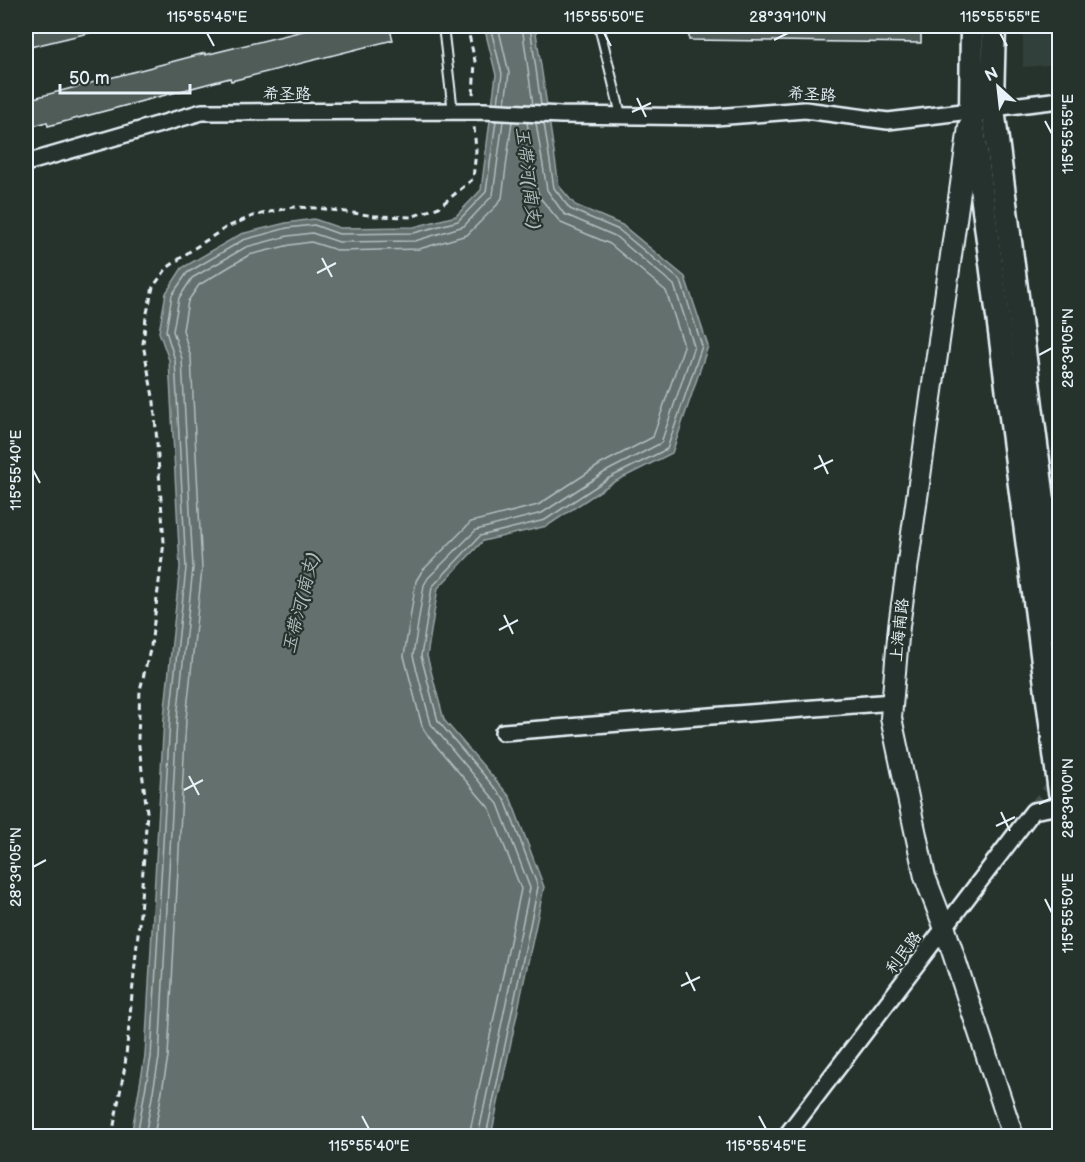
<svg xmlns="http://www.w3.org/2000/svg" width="1085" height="1162" font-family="'Balsamiq Sans','LXGW WenKai TC',sans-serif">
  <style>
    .built { fill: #333f3a }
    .water { fill: #636f6d; stroke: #98a3a5; stroke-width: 1.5 }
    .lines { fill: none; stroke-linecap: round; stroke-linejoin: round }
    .shore { stroke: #b3bdc0; stroke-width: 1.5 }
    .building { fill: #505c59; stroke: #e8f1f8; stroke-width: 1.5 }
    .minor-tunnel { stroke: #43504b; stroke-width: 15; stroke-dasharray: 15 8; stroke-linecap: butt }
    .service-casing { stroke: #e8f1f8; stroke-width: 12 }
    .minor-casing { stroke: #e8f1f8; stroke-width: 20 }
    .tertiary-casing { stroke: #e8f1f8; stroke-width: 24 }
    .secondary-casing { stroke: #e8f1f8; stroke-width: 27 }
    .path { stroke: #e8f1f8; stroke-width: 3; stroke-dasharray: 6 4.5; stroke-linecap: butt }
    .service { stroke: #26332d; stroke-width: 8 }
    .minor { stroke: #26332d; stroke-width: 15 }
    .tertiary { stroke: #26332d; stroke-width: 20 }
    .secondary { stroke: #26332d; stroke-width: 22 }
    .ticks { fill: none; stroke: #e8f1f8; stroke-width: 2 }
    .labels { text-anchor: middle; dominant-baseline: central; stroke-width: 4.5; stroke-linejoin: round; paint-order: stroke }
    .street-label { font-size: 16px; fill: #e8f1f8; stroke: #26332d }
    .water-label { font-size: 18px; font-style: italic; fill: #b3bdc0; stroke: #26332d }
    .neatline { fill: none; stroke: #e8f1f8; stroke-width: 2 }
    .ticks-label { font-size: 15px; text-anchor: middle; fill: #e8f1f8 }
  </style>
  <rect width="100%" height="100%" fill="#26332d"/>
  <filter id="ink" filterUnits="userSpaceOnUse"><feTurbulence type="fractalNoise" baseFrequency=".0167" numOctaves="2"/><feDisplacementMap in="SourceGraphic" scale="12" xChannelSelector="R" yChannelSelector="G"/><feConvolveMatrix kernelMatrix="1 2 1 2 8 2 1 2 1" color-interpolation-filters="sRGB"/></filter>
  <g filter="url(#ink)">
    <polygon class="built" points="1023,26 1059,26 1059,64 1023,67"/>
    <polygon class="water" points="484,26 535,26 559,186 575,205 622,225 685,277 708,346 672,453 612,483 547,526 483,541 438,588 427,656 444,720 510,797 544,887 491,1136 131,1136 145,1056 164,718 180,567 169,360 159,332 166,293 182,268 241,234 286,223 314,219 340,228 414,227 456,216 481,190 496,75"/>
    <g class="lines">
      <g class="shore">
        <polyline points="490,26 502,74 498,103"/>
        <polyline points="498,26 509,73 505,103"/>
        <polyline points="522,26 533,105"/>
        <polyline points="530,26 541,105"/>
        <polyline points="137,1136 151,1057 170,718 186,568 175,360 166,331 172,295 187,273 243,240 287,228 314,225 339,234 414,233 458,221 486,192 496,121"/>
        <polyline points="145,1136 159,1058 177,719 193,568 182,359 173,331 179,298 192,278 246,247 288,236 312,233 339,242 415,241 464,226 493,195 503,121"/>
        <polyline points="154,1136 168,1057 186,719 202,569 191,358 183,330 188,301 199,285 249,255 290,245 311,242 340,251 419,249 467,235 497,205 502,198 512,121"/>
        <polyline points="469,1136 521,889 490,809 427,735 422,726 404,656 416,581 422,571 471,522 538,505 601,464 653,437 684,346 666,291 610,244 561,223 541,199 537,190 527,122"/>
        <polyline points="478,1136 530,888 498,804 431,724 413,656 424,585 428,578 476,530 542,513 605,472 661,443 694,346 674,285 615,236 564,214 547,190 536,123"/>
        <polyline points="486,1136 538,887 505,800 438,721 421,656 432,587 480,536 545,520 609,478 667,449 702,346 681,281 619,230 570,209 554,188 544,123"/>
      </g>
    </g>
    <g class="building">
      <polygon points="26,26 96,26 97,31 26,48"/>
      <polygon points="323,26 389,26 393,40 231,81 230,78 48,126 47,122 26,128 26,100 205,53 205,55"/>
      <polygon points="689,26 921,26 921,43 689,40"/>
    </g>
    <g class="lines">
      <polyline class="minor-tunnel" points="1033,811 1060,778"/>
      <defs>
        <g id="service">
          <polyline points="443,26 453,112"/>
          <polyline points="599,26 621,115"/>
        </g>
        <g id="minor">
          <polyline points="26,163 202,112 484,111 561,115 715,117 805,110 888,121 1060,100"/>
          <polyline points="503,732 893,702"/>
          <polyline points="786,1136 1033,811 1060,806"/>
        </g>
        <polyline id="tertiary" points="969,127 899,626 891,718 925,877 945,929 1013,1136"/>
        <g id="secondary">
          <polyline points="972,26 971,110 1060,792"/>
          <polyline points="994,26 992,101 1060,632"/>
        </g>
      </defs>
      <use href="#service" class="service-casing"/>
      <use href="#minor" class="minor-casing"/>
      <use href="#tertiary" class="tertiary-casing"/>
      <use href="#secondary" class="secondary-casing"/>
      <g class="path">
        <polyline points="467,26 475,61 473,96"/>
        <polyline points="112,1136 125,1066 140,913 147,812 138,738 140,690 151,646 164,542 154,402 143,344 146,317 153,287 167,268 193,249 227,227 253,216 293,207 317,208 375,216 411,217 439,207 473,179 476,151 474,126"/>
      </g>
      <use href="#service" class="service"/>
      <use href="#minor" class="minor"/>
      <use href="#tertiary" class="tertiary"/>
      <use href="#secondary" class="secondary"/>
    </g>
  </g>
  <path class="ticks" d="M 207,33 L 214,46M 604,33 L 611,46M 1000,33 L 1007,46M 774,40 L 788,33M 637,98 L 646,117M 632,112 L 651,103M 1045,121 L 1052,134M 322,258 L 332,277M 317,273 L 336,263M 1039,355 L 1052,348M 819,455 L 828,474M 814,469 L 833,460M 33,470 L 40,483M 504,615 L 513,634M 499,630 L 518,620M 189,776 L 199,795M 184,790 L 203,780M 1039,804 L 1052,798M 1001,812 L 1010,831M 996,826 L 1015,817M 33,867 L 46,860M 1045,899 L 1052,913M 686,972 L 695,991M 681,986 L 700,977M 362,1116 L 369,1129M 759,1116 L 766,1129"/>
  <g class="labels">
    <g class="street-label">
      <text x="287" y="94">希圣路</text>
      <text transform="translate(812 95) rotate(3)">希圣路</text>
      <text transform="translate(900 630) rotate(-84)">上海南路</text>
      <text transform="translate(904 953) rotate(-53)">利民路</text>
    </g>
    <g class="water-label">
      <text transform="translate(528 178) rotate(83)">玉带河(南支)</text>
      <text transform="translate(301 603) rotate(-76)">玉带河(南支)</text>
    </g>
  </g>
  <rect width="1085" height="1162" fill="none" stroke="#26332d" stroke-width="66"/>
  <g transform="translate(998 87) rotate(333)" stroke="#26332d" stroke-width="4.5" paint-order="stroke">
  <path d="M0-4.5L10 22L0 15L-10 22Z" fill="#e8f1f8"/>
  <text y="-9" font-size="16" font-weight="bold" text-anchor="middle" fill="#e8f1f8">N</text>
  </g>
  <path d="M60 84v9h130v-9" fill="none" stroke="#e8f1f8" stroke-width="3"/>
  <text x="69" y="84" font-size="18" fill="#e8f1f8" stroke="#26332d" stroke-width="4.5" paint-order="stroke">50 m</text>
  <rect x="33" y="33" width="1019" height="1096" class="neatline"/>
  <g class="ticks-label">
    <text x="207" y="22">115°55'45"E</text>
    <text x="604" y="22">115°55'50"E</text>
    <text x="788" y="22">28°39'10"N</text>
    <text x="1000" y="22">115°55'55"E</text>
    <text transform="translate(1068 134) rotate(-90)" y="5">115°55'55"E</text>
    <text transform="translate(1068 348) rotate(-90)" y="5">28°39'05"N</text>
    <text transform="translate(16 470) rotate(-90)" y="5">115°55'40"E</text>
    <text transform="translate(1068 798) rotate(-90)" y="5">28°39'00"N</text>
    <text transform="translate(16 867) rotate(-90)" y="5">28°39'05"N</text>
    <text transform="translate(1068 913) rotate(-90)" y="5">115°55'50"E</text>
    <text x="369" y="1151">115°55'40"E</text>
    <text x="766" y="1151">115°55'45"E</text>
  </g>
</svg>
